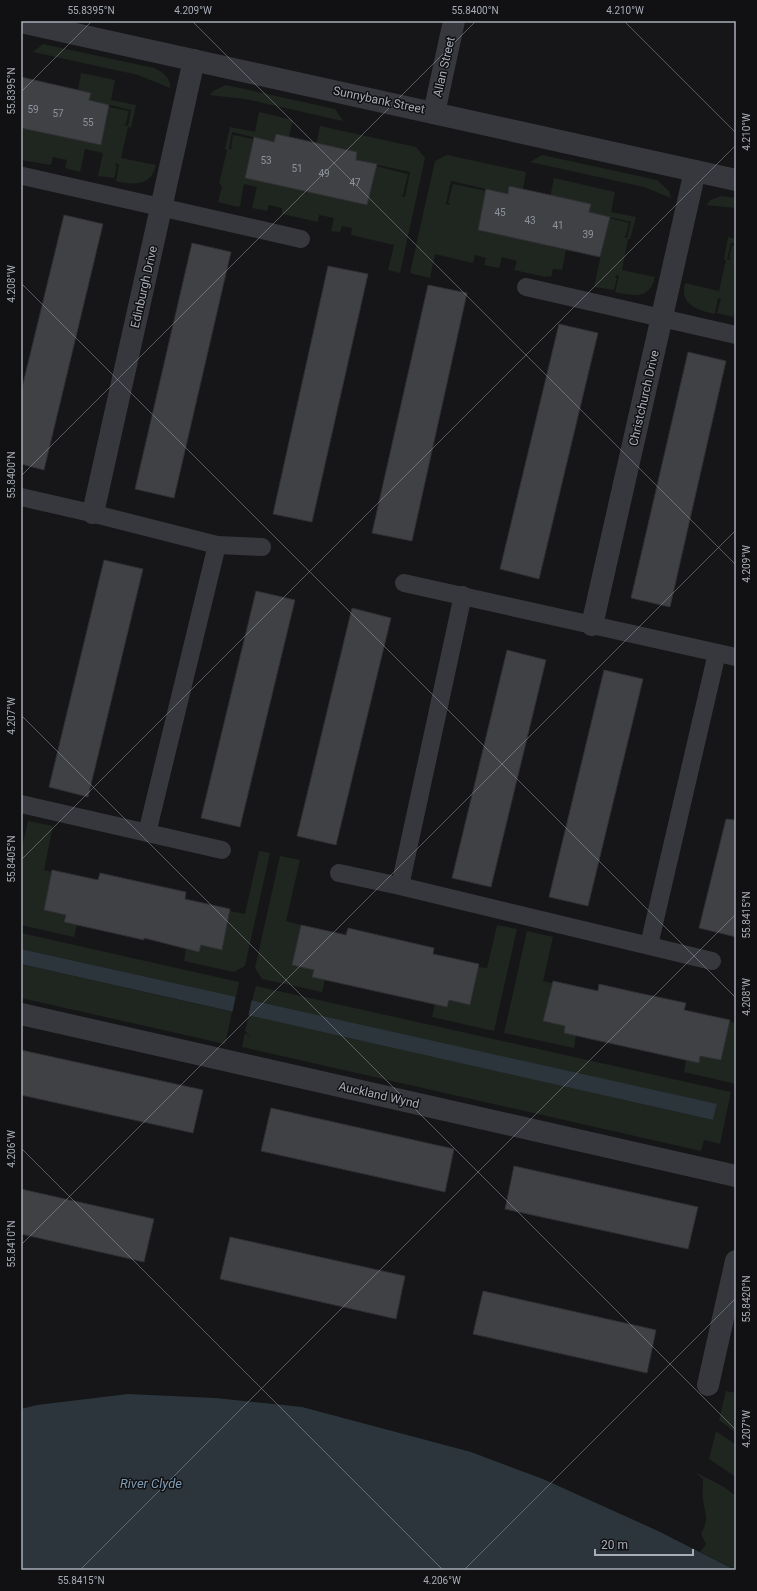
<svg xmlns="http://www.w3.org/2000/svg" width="757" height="1591" font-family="Roboto,sans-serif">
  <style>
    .green { fill: #1e261f }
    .water { fill: #2c353c }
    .pier { fill: #161618 }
    .building { fill: #404145; stroke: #303034 }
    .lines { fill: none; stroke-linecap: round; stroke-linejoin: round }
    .service { stroke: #37383d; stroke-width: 18 }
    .minor { stroke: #37383d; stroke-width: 22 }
    .ticks { fill: none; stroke: #a8adb8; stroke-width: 1; stroke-opacity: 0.45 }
    .labels { text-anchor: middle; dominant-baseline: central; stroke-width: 3; stroke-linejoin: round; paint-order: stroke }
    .number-label { font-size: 10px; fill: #8e929b }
    .street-label { font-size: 12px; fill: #a8adb8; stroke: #111113 }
    .water-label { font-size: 13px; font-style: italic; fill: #7f9bb3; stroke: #111113 }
    .neatline { fill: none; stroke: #a8adb8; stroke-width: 1.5 }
    .ticks-label { font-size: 10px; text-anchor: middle; fill: #a8adb8 }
  </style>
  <rect width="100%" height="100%" fill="#161618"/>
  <g class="green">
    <path d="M 43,44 L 154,68 C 162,72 171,77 170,88 L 138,75 L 33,52 Z"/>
    <path d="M 81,73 L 115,80 L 111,100 L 136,105 L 131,128 L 128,127 L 121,158 L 156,165 C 151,187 133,185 116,181 L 119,165 L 116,163 L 115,165 L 117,166 L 114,178 L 98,176 L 103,153 L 85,149 L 80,172 L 65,168 L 67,160 L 53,157 L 51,165 L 21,160 L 21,128 L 100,145 L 109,107 L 129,111 L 126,123 L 124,125 L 128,126 L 131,110 L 89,100 L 91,93 L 78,90 Z"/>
    <polygon points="226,85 335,109 343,121 245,99 209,95 215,90"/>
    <polygon points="259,112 293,120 289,137 274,142 232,132 229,149 232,149 231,147 233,135 253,139 245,178 367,205 376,166 408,174 403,195 402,195 401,196 405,197 410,172 356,160 357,152 315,151 320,126 416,147 425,158 400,273 388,270 394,245 351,235 352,228 342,226 340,232 331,231 334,218 319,215 318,222 282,214 282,208 269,205 267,211 252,208 257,187 244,184 240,206 238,207 218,202 221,190 223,188 221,187 221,184 219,184 227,150 225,149 230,127 255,132"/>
    <polygon points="447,155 526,172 523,189 509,186 508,194 451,181 446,204 450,205 450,204 448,203 453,184 486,191 478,230 566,250 562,270 553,269 551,277 547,276 546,277 514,270 517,261 502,257 499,268 484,265 486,258 475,255 473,263 435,254 430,278 410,273 435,161"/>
    <polygon points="542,155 657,180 669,191 671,198 644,187 530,162"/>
    <path d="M 554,178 L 615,192 L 611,212 L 636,217 L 630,239 L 628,239 L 622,270 L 655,277 C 650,300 633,296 615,292 L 619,276 L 616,275 L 615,277 L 617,278 L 614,290 L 594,287 L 609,218 L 629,223 L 626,235 L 624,237 L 627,238 L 631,222 L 549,203 Z"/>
    <polygon points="721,196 736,198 736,208 706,205 711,200"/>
    <path d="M 728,237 L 736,239 L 736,244 L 731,243 L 727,259 L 731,260 L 729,257 L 732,245 L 736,246 L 736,305 L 733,317 L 717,313 L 721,298 L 718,298 L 715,314 C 698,310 679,305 685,283 L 719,291 L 726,260 L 724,259 Z"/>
    <polygon points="28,821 53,826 44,870 52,872 44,910 66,915 64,922 77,924 74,937 21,925 21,852"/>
    <polygon points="259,851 270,853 245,966 234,972 184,961 186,949 199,952 201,945 222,949 230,911 245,914"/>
    <polygon points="280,856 300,860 286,921 301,925 292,965 314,970 325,979 322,992 262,979 255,968"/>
    <polygon points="497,925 517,929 494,1031 432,1017 435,1004 447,1007 449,1000 470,1005 478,967 487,968"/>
    <polygon points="527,931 553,937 543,981 552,983 543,1021 565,1026 564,1033 576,1035 574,1048 504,1033"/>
    <polygon points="21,933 239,982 236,997 21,949"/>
    <polygon points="21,964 232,1012 225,1044 21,998"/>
    <polygon points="256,986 731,1092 720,1144 704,1140 701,1151 242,1047 245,1033 252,1038 245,1031 249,1015 713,1120 717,1105 252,1001"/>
    <polygon points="730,1022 736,1023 736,1084 684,1072 686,1060 699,1063 700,1056 721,1060"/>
    <polygon points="726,1391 736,1393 736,1433 719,1420"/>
    <polygon points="716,1431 736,1445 736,1477 709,1459"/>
    <path d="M 695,1472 L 724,1487 L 736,1496 L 736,1570 L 700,1552 L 706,1544 L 701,1534 C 710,1515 705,1517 703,1499 C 702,1493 703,1486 703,1479 Z"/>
  </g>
  <g class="water">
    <polygon points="21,949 717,1104 713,1120 21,964"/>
    <polygon points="128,1394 215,1398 302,1407 471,1452 543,1479 658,1531 735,1570 21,1570 21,1409 37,1405"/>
  </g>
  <polygon class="pier" points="236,995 252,999 248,1017 232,1014"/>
  <g class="building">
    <polygon points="21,77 91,93 89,100 109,105 101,145 21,128"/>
    <polygon points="276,134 357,152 356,160 377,164 367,205 245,178 254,137 274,142"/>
    <polygon points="509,186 591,204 589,212 610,217 600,257 478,230 486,189 508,194"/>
    <polygon points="64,215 103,224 44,470 21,464 21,392"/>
    <polygon points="192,243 231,252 174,498 135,489"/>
    <polygon points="328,266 368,274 312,522 273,514"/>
    <polygon points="428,285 467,293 412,541 372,533"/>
    <polygon points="559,324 598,333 539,579 500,569"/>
    <polygon points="688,352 726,361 670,607 631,598"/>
    <polygon points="104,560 143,569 88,797 49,787"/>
    <polygon points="256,591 295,600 240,827 201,818"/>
    <polygon points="352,608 391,618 336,845 297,836"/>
    <polygon points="507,650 546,660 491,887 452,878"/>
    <polygon points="604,670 643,679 588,906 549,897"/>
    <polygon points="726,819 736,820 736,937 699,928"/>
    <polygon points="52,870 98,880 100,873 136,881 186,892 185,899 230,909 222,950 201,945 199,952 144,938 144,940 64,922 66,915 44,910"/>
    <polygon points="301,925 346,935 348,928 434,948 433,954 479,964 470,1005 449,1000 447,1007 312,977 314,970 292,965"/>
    <polygon points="553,981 598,991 599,984 634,992 686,1003 684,1010 730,1020 721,1060 700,1056 699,1063 564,1033 565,1026 543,1021"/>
    <polygon points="21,1050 203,1090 193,1133 21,1095"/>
    <polygon points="271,1108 454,1149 445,1192 261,1151"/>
    <polygon points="514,1166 698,1207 688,1249 505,1209"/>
    <polygon points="21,1189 154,1219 144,1262 21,1234"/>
    <polygon points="230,1237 405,1276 396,1319 220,1279"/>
    <polygon points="483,1291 656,1330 647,1373 473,1334"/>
  </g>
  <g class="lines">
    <g class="service">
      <polyline points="23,176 301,239"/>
      <polyline points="526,287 736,335"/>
      <polyline points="21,497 91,513 217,545 147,833"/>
      <polyline points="217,545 262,547"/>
      <polyline points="404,583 736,657"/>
      <polyline points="21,804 222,850"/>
      <polyline points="339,873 400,886 712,961"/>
      <polyline points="400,886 463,595"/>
      <polyline points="649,945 717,653"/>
    </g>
    <g class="minor">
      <polyline points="21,22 736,180"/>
      <polyline points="434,113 454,21"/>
      <polyline points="93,513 194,60"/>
      <polyline points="592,625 695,171"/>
      <polyline points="21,1014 736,1176"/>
      <polyline points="708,1385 736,1261"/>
    </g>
  </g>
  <path class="ticks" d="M 192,21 L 736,565M 624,21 L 736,133M 21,92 L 92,21M 21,283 L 736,998M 21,476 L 476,21M 21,715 L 736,1430M 21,860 L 736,145M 21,1148 L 443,1570M 21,1245 L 736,530M 80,1570 L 736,914M 464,1570 L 736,1298"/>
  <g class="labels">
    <g class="number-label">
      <text x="33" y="109">59</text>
      <text x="58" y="113">57</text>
      <text x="88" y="122">55</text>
      <text x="266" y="160">53</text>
      <text x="297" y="168">51</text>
      <text x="324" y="173">49</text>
      <text x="355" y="182">47</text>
      <text x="500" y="212">45</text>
      <text x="530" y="220">43</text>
      <text x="558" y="225">41</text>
      <text x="588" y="234">39</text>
    </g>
    <g class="street-label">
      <text transform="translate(444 67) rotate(-77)">Allan Street</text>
      <text transform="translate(379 100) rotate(12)">Sunnybank Street</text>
      <text transform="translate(144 287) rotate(-77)">Edinburgh Drive</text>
      <text transform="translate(644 398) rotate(-77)">Christchurch Drive</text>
      <text transform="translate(379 1095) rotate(13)">Auckland Wynd</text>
    </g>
    <g class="water-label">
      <text x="151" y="1483">River Clyde</text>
    </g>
  </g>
  <rect width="757" height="1591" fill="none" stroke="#111113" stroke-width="44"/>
  <path d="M595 1549v6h98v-6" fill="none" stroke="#a8adb8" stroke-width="2"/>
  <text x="601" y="1549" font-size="12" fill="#a8adb8" stroke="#111113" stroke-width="3" paint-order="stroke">20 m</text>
  <rect x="22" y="22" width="713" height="1547" class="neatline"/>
  <g class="ticks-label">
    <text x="91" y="14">55.8395°N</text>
    <text x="193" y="14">4.209°W</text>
    <text x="475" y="14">55.8400°N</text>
    <text x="625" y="14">4.210°W</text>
    <text transform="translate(11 91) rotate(-90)" y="4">55.8395°N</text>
    <text transform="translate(746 132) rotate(-90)" y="4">4.210°W</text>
    <text transform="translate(11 284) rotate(-90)" y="4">4.208°W</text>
    <text transform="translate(11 475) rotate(-90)" y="4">55.8400°N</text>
    <text transform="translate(746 564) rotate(-90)" y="4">4.209°W</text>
    <text transform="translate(11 716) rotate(-90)" y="4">4.207°W</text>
    <text transform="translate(11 859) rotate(-90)" y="4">55.8405°N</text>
    <text transform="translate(746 915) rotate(-90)" y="4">55.8415°N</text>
    <text transform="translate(746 997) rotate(-90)" y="4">4.208°W</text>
    <text transform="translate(11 1149) rotate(-90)" y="4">4.206°W</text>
    <text transform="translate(11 1244) rotate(-90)" y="4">55.8410°N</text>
    <text transform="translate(746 1299) rotate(-90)" y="4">55.8420°N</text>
    <text transform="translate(746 1429) rotate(-90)" y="4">4.207°W</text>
    <text x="81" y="1584">55.8415°N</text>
    <text x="442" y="1584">4.206°W</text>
  </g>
</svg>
